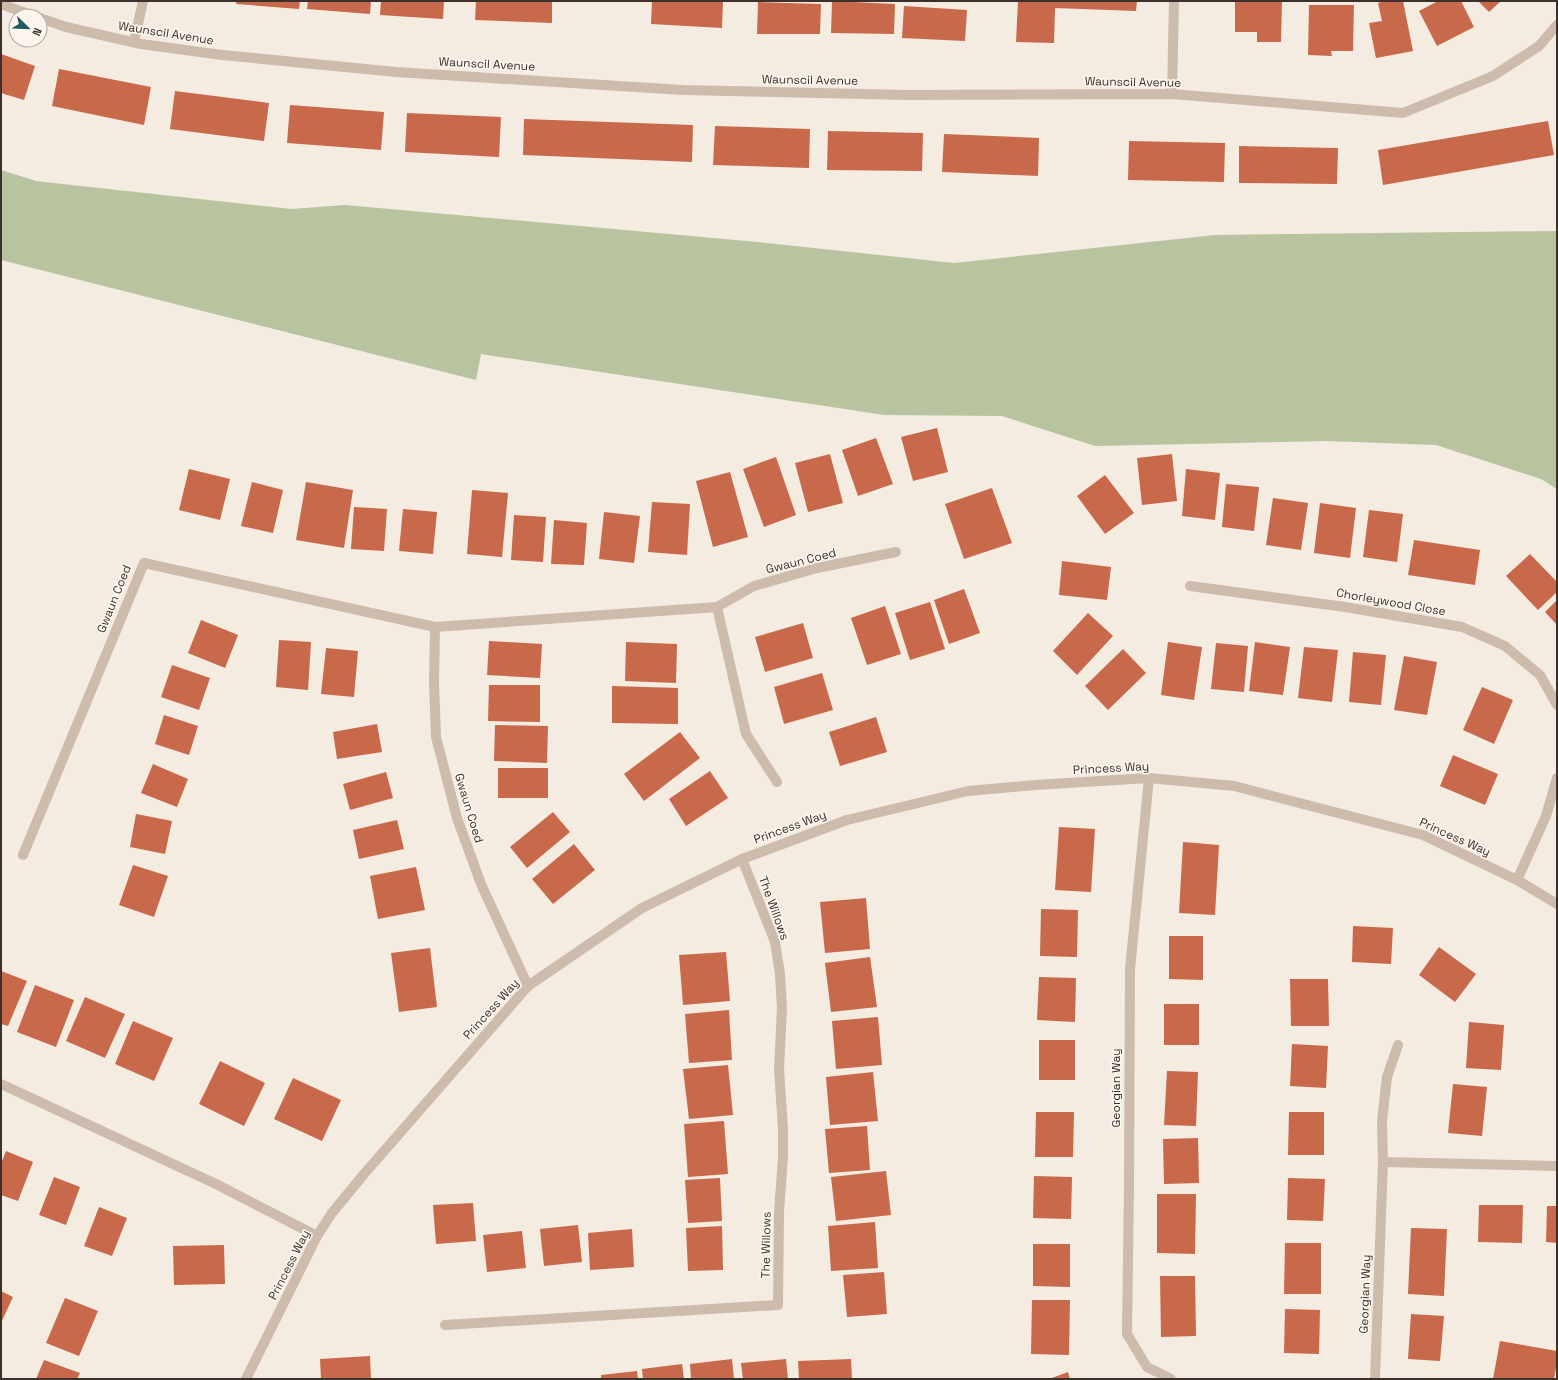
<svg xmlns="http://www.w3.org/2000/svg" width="1558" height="1380" font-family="'Space Grotesk',sans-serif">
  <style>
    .green { fill: #b8c4a0 }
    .building { fill: #c8694b }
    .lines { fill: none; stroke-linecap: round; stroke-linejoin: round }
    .minor { stroke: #cdbbac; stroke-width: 10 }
    .labels { text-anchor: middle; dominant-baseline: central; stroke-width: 3.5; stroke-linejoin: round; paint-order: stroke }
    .street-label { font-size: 12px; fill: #3b302b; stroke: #fbf5ee }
  </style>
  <rect width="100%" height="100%" fill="#f4ebe1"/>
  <polygon class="green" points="1,170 36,181 291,209 345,205 758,242 954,263 1215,235 1557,231 1557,489 1541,479 1436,445 1327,441 1095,446 1002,416 884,415 481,354 476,380 1,260"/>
  <g class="building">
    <polygon points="237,1 300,1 299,9 236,4"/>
    <polygon points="308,1 371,1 370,14 307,9"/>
    <polygon points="381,1 444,1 443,19 380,15"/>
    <polygon points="476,1 552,1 552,23 475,20"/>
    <polygon points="652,1 723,1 722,28 651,24"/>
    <polygon points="832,1 895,4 894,34 831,33"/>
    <polygon points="1018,1 1137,1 1136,11 1055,8 1054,43 1016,42"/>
    <polygon points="1235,1 1282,1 1281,42 1257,42 1257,32 1235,32"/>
    <polygon points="1385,1 1403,1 1413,51 1376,58 1369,23 1382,21 1378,3"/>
    <polygon points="1438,1 1461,1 1474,27 1437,46 1419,11"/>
    <polygon points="1478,1 1501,1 1489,12"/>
    <polygon points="758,2 821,4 820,34 757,34"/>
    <polygon points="1309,5 1354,5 1353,51 1331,51 1332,56 1308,55"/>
    <polygon points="904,6 967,10 965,41 902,38"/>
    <polygon points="1,54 35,66 24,100 1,93"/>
    <polygon points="59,69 151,87 144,125 52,106"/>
    <polygon points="175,91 269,103 264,141 170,129"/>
    <polygon points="290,105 384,112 381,150 287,143"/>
    <polygon points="407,113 501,117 499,157 405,152"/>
    <polygon points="524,119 693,125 692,162 523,155"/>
    <polygon points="1548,121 1554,155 1383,185 1378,150"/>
    <polygon points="715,126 810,129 809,168 713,165"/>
    <polygon points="828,131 923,133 922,171 827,170"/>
    <polygon points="944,134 1039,138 1038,176 942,172"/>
    <polygon points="1129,141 1225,143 1224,182 1128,180"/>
    <polygon points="1239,146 1338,148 1337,184 1239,183"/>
    <polygon points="937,428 948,472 913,481 901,437"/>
    <polygon points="876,438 893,484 858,496 842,450"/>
    <polygon points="830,454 843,503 808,512 795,463"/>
    <polygon points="1172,454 1177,501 1142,505 1137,458"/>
    <polygon points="776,457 796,515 764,527 743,469"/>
    <polygon points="189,469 230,479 220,520 179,510"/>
    <polygon points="1186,469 1220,473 1215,520 1182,516"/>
    <polygon points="730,472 748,537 713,547 696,481"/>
    <polygon points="1105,475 1134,513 1105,534 1077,496"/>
    <polygon points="252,482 283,490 273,533 241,526"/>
    <polygon points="306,482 353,490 344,548 296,540"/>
    <polygon points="1226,484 1259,487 1254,531 1222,527"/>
    <polygon points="992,488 1012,543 964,559 945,504"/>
    <polygon points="472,490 508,493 502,557 467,554"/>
    <polygon points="1273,498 1308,503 1301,550 1266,545"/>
    <polygon points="652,502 690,504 687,555 648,552"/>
    <polygon points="1320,503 1356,508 1350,558 1314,553"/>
    <polygon points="354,507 387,509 384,551 351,549"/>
    <polygon points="403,509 437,512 433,554 399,551"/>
    <polygon points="1369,510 1403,514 1397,562 1363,557"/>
    <polygon points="604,512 640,516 634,563 599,559"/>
    <polygon points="514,515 546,517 543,562 511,560"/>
    <polygon points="554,520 587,523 584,565 551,564"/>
    <polygon points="1414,540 1480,550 1475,585 1408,575"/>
    <polygon points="1530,554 1557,582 1557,592 1538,610 1506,576"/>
    <polygon points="1062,561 1111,567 1107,600 1059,595"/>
    <polygon points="964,589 980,633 949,644 934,600"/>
    <polygon points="1557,600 1557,625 1545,612"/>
    <polygon points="930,602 945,649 910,660 895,613"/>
    <polygon points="885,606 901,654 867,665 851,618"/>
    <polygon points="1088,613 1113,636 1077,675 1053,651"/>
    <polygon points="201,620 238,635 225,668 188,653"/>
    <polygon points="803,623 813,658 765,672 755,637"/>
    <polygon points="279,640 311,642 308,690 276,687"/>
    <polygon points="489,641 542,644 540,678 487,675"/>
    <polygon points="626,642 677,644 676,683 625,681"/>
    <polygon points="1168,642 1202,647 1194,700 1161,695"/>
    <polygon points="1255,642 1290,647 1283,695 1249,691"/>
    <polygon points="1216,643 1248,646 1244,692 1211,689"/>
    <polygon points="1304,647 1338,650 1332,702 1298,698"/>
    <polygon points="326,648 358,651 354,697 321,694"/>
    <polygon points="1123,649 1146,673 1108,710 1085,686"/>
    <polygon points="1353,652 1386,655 1381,705 1349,702"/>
    <polygon points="1404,656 1437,662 1427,715 1394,710"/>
    <polygon points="172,665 210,678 199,710 161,697"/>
    <polygon points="822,673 833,710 784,724 774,687"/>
    <polygon points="489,685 540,685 540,722 488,721"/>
    <polygon points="612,686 678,688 678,724 612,723"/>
    <polygon points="1482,687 1513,700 1494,744 1463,730"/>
    <polygon points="164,715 198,726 189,755 155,744"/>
    <polygon points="876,717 887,752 840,766 829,732"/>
    <polygon points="377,724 382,752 337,759 333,732"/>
    <polygon points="495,725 548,726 547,763 494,761"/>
    <polygon points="680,732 700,758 644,801 624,774"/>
    <polygon points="1453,755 1498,774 1485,805 1440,786"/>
    <polygon points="153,764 188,779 177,807 141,793"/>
    <rect x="498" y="768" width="50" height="30"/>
    <polygon points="710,771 728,798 686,826 669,799"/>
    <polygon points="386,772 393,798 350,810 343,784"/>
    <polygon points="553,812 570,832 527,868 510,847"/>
    <polygon points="136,814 172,821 165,854 130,847"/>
    <polygon points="397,820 404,849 359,859 353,830"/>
    <polygon points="1059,827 1095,829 1091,892 1055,890"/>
    <polygon points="1183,842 1219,845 1215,915 1179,913"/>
    <polygon points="574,844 595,870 553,904 532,879"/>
    <polygon points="133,865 168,876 154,917 119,905"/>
    <polygon points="416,867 425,910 378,919 370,876"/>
    <polygon points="866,898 870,949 825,953 820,902"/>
    <polygon points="1041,909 1078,910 1077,957 1040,956"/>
    <polygon points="1353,926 1393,928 1391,964 1352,962"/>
    <polygon points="1169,936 1203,936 1203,980 1169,979"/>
    <polygon points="1439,947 1476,974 1455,1002 1419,975"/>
    <polygon points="430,948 437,1007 399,1012 391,953"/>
    <polygon points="726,952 730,1001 683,1005 679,955"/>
    <polygon points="870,957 877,1007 831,1012 825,963"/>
    <polygon points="1,971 27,981 8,1026 1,1024"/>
    <polygon points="1039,977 1076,978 1075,1022 1037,1020"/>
    <polygon points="1290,979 1328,979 1329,1026 1291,1026"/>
    <polygon points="35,985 74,1000 56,1047 17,1032"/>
    <polygon points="85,997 125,1014 105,1058 66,1041"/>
    <rect x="1164" y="1004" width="35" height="41"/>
    <polygon points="729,1010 732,1060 689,1063 685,1014"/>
    <polygon points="878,1017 882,1065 836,1069 832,1021"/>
    <polygon points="133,1021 173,1038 154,1081 115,1064"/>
    <polygon points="1469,1022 1504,1025 1501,1070 1466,1068"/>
    <rect x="1039" y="1040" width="36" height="40"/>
    <polygon points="1292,1044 1328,1046 1326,1088 1290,1086"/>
    <polygon points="220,1061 265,1083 244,1126 199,1104"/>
    <polygon points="728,1065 733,1115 689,1119 683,1069"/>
    <polygon points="1167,1071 1198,1072 1196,1126 1164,1125"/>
    <polygon points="873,1072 878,1121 830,1125 826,1077"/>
    <polygon points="293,1078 341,1100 322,1141 274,1119"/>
    <polygon points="1453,1084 1487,1087 1482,1136 1448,1133"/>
    <polygon points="1036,1112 1074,1112 1073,1157 1035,1157"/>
    <polygon points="1289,1112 1324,1112 1324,1155 1288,1155"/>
    <polygon points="724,1121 728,1174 688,1177 684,1124"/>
    <polygon points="867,1126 870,1170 829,1173 825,1129"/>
    <polygon points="1198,1138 1199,1183 1164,1184 1163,1139"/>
    <polygon points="6,1151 33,1162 18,1201 1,1195 1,1164"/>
    <polygon points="886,1171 891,1215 836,1221 831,1177"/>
    <polygon points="1034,1176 1072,1177 1071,1219 1033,1218"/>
    <polygon points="54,1177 80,1187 66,1225 39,1215"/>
    <polygon points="720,1178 722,1221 688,1223 685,1180"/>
    <polygon points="1288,1178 1325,1179 1323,1221 1287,1220"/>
    <polygon points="1157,1194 1196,1194 1195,1254 1157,1253"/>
    <polygon points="473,1203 476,1241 436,1244 433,1205"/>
    <polygon points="1479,1205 1523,1205 1522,1243 1478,1242"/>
    <polygon points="1547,1206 1557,1206 1557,1243 1546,1242"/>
    <polygon points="99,1207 127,1218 112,1256 84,1246"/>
    <polygon points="875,1222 878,1268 831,1271 828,1226"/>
    <polygon points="578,1225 582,1262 544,1266 540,1229"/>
    <polygon points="722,1226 723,1270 688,1271 686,1228"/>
    <polygon points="1411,1228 1447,1229 1444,1296 1408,1294"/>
    <polygon points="632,1229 634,1267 590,1270 588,1233"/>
    <polygon points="522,1231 526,1268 487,1272 483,1235"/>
    <polygon points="1285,1243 1321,1243 1321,1294 1284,1294"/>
    <polygon points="1033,1244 1070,1244 1070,1287 1033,1286"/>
    <polygon points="224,1245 225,1284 174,1285 173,1246"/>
    <polygon points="884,1272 887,1314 847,1317 843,1275"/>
    <polygon points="1160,1276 1195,1276 1196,1336 1161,1337"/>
    <polygon points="1,1291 13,1297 1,1323"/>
    <polygon points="65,1298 98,1311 79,1356 46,1343"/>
    <polygon points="1032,1300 1070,1300 1069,1355 1031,1354"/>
    <polygon points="1285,1309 1320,1310 1319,1354 1284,1353"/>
    <polygon points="1411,1314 1444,1316 1440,1361 1408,1359"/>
    <polygon points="1500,1341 1557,1351 1557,1362 1554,1379 1493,1379"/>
    <polygon points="370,1356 371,1379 321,1379 320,1359"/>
    <polygon points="732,1359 734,1379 691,1379 690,1364"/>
    <polygon points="786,1359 788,1379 743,1379 741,1363"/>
    <polygon points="851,1359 852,1379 799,1379 798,1361"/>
    <polygon points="44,1360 80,1373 77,1379 36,1379"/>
    <polygon points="682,1364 684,1379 643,1379 642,1369"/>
    <polygon points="637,1371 638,1379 601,1379 601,1375"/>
    <polygon points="1068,1372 1070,1379 1049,1379"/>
  </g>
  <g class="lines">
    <g class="minor">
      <polyline points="1,4 34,16"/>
      <polyline points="40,18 66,27 141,44 222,55 396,72 683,90 909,95 1172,94 1403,113 1493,76 1539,46 1557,25"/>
      <polyline points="134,42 143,1"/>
      <polyline points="1172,94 1174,1"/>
      <polyline points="1190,586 1345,607 1462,627 1505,646 1540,675 1557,705"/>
      <polyline points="717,607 746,734 777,782"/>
      <polyline points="435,627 434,683 436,737 457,818 481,884 528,986"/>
      <polyline points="1149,778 1130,969 1129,1186 1127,1334 1147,1367 1171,1379"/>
      <polyline points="23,855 144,563 435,627 717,607 754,586 817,568 896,552"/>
      <polyline points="1517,880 1546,816 1557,778"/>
      <polyline points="1,1084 216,1184 317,1236"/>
      <polyline points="1383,1162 1557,1166"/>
      <polyline points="445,1325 778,1305 779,1212 783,1157 783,1129 779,1069 782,1008 780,974 775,942 742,859"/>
      <polyline points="246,1379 317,1236 332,1213 364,1174 528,986 642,908 742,859 847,820 968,791 1035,785 1149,778 1234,786 1423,835 1517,880 1557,904"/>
      <polyline points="1375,1379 1383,1162 1382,1121 1387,1077 1398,1045"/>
    </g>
  </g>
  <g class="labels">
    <g class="street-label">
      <text transform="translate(166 33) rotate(9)">Waunscil Avenue</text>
      <text transform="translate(487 64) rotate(3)">Waunscil Avenue</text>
      <text transform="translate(810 80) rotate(1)">Waunscil Avenue</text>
      <text transform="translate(1133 82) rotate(1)">Waunscil Avenue</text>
      <text transform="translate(801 561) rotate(-14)">Gwaun Coed</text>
      <text transform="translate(114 599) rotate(-68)">Gwaun Coed</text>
      <text transform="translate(1391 602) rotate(10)">Chorleywood Close</text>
      <text transform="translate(1111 768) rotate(-3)">Princess Way</text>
      <text transform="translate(469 808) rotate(73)">Gwaun Coed</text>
      <text transform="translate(790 827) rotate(-20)">Princess Way</text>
      <text transform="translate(1455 837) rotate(24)">Princess Way</text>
      <text transform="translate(774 908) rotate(70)">The Willows</text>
      <text transform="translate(491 1009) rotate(-48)">Princess Way</text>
      <text transform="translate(1116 1088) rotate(-90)">Georgian Way</text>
      <text transform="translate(766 1245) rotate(-89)">The Willows</text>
      <text transform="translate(289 1265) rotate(-63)">Princess Way</text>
      <text transform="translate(1365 1294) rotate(-88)">Georgian Way</text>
    </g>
  </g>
  <rect width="1558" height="1380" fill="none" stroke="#3b302b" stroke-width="4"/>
  <g transform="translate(28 28) rotate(113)"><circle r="19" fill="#fbf5ee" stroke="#aea6a0"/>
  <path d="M0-3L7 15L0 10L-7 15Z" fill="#1f5a5e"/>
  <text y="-6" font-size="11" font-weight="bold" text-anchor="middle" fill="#3b302b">N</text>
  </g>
</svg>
